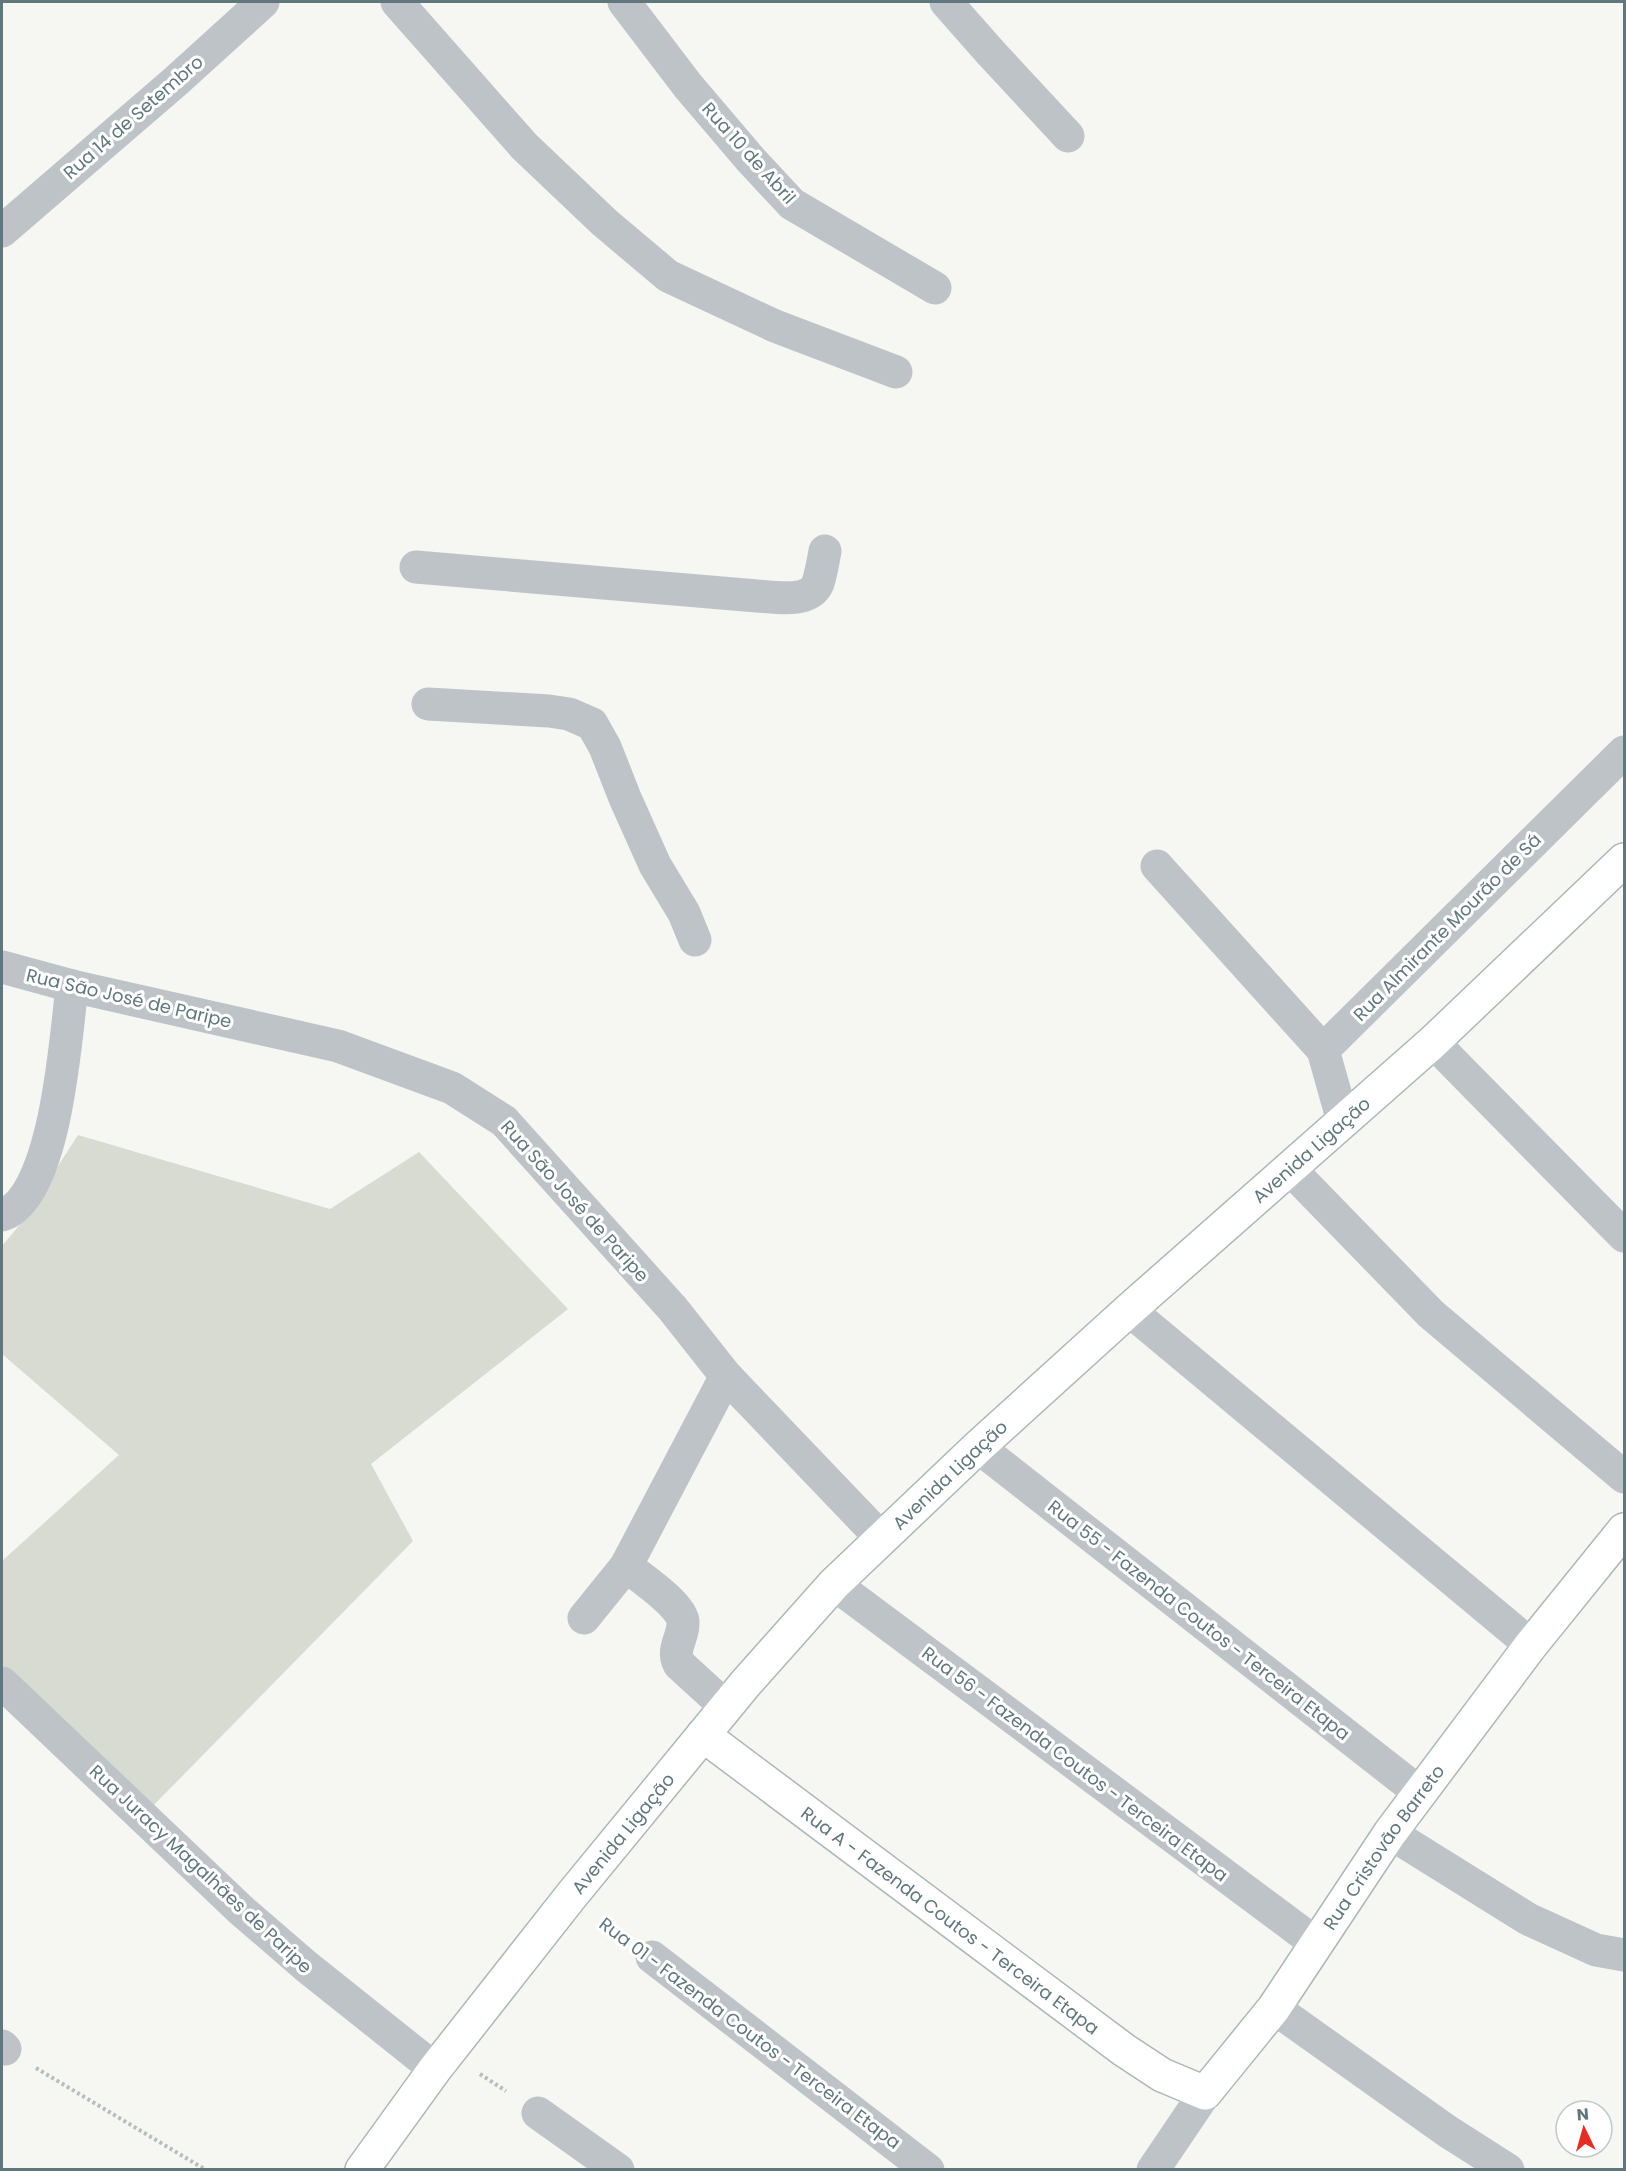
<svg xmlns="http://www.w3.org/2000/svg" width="1626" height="2171" font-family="Poppins,sans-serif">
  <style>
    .green { fill: #d7dbd2 }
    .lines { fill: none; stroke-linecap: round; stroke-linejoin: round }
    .major-casing { stroke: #aeb6b8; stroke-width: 36 }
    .path { stroke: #b7bcbe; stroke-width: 4; stroke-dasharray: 3 3; stroke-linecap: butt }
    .minor { stroke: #bdc3c6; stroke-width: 33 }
    .major { stroke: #fff; stroke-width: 33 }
    .labels { text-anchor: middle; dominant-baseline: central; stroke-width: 6; stroke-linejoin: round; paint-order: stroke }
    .street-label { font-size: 18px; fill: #61777e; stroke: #fff }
  </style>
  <rect width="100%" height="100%" fill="#f6f6f3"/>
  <polygon class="green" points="78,1135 330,1209 419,1152 568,1309 371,1464 413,1541 144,1815 2,1691 2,1561 119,1455 2,1354 2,1246 22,1222"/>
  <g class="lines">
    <defs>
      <g id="major">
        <path id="s1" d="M 703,1735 L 1124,2050 L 1162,2075 L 1205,2093 L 1274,2008 L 1390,1833 L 1531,1645 L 1624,1530"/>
        <path id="s2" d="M 362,2170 L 435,2069 L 571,1896 L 745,1684 L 834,1584 L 978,1447 L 1129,1310 L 1433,1042 L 1624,860"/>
      </g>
    </defs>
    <use href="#major" class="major-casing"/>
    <g class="path">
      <polyline points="603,1920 623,1935"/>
      <polyline points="36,2068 206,2170"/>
      <polyline points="480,2074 506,2091"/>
    </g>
    <g class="minor">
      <polyline points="397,2 524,146 604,222 668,276 775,326 896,372"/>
      <polyline points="624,2 688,86 751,160 792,204 935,288"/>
      <polyline points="946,2 991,53 1068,136"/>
      <polyline points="2,231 176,81 263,2"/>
      <path d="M 416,567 L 757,596 C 774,597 810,604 818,583 C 821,574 823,562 825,551"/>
      <polyline points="428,704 549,711 569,714 592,724 605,747 625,798 655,865 684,913 695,940"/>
      <polyline points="1157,866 1323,1050"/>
      <polyline points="2,967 72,986 338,1046 452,1088 504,1121 673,1309 726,1376 881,1538"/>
      <polyline points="1433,1042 1624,1236"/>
      <polyline points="1343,1121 1323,1050 1624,752"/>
      <polyline points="1290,1169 1431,1314 1624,1477"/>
      <path d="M 2,1215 C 56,1199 66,1035 72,986"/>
      <polyline points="1129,1310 1531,1645"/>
      <polyline points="978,1447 1420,1793"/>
      <path d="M 626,1566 C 640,1577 683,1606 683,1622 C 684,1637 671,1649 679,1664 L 726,1707"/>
      <polyline points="834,1584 1317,1944"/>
      <polyline points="584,1618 626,1566 726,1376"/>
      <polyline points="2,1683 242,1911 307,1967 435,2069"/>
      <polyline points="1390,1833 1528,1919 1596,1950 1624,1955"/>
      <polyline points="652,1957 928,2170"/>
      <polyline points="1274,2008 1447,2131 1508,2170"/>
      <polyline points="2,2046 5,2049"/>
      <polyline points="538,2113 618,2170"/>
      <polyline points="1153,2170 1205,2093"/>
    </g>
    <use href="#major" class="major"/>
  </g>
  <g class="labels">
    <g class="street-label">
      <text transform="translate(133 117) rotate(-41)">Rua 14 de Setembro</text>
      <text transform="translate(749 153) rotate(48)">Rua 10 de Abril</text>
      <text transform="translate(1447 927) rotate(-45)">Rua Almirante Mourão de Sá</text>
      <text transform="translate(129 998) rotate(13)">Rua São José de Paripe</text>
      <text stroke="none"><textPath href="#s2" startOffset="1398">Avenida Ligação</textPath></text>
      <text transform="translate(575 1201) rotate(48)">Rua São José de Paripe</text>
      <text stroke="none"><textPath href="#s2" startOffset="912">Avenida Ligação</textPath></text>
      <text transform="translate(1199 1620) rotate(38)">Rua 55 - Fazenda Coutos - Terceira Etapa</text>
      <text transform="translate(1075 1764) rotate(37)">Rua 56 - Fazenda Coutos - Terceira Etapa</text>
      <text stroke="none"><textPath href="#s2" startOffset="426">Avenida Ligação</textPath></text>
      <text stroke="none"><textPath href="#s1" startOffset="922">Rua Cristovão Barreto</textPath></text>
      <text transform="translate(201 1869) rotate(43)">Rua Juracy Magalhães de Paripe</text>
      <text stroke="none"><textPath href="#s1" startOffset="309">Rua A - Fazenda Coutos - Terceira Etapa</textPath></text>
      <text transform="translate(750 2033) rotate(37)">Rua 01 - Fazenda Coutos - Terceira Etapa</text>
    </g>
  </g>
  <rect width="1626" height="2171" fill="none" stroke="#61777e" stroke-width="6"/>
  <g transform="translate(1584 2129) rotate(355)"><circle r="28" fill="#ffffff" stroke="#c0c9cb" stroke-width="1.5"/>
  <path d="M0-4.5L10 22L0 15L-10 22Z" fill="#e42e25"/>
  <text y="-9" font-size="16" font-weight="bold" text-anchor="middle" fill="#61777e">N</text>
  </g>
</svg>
